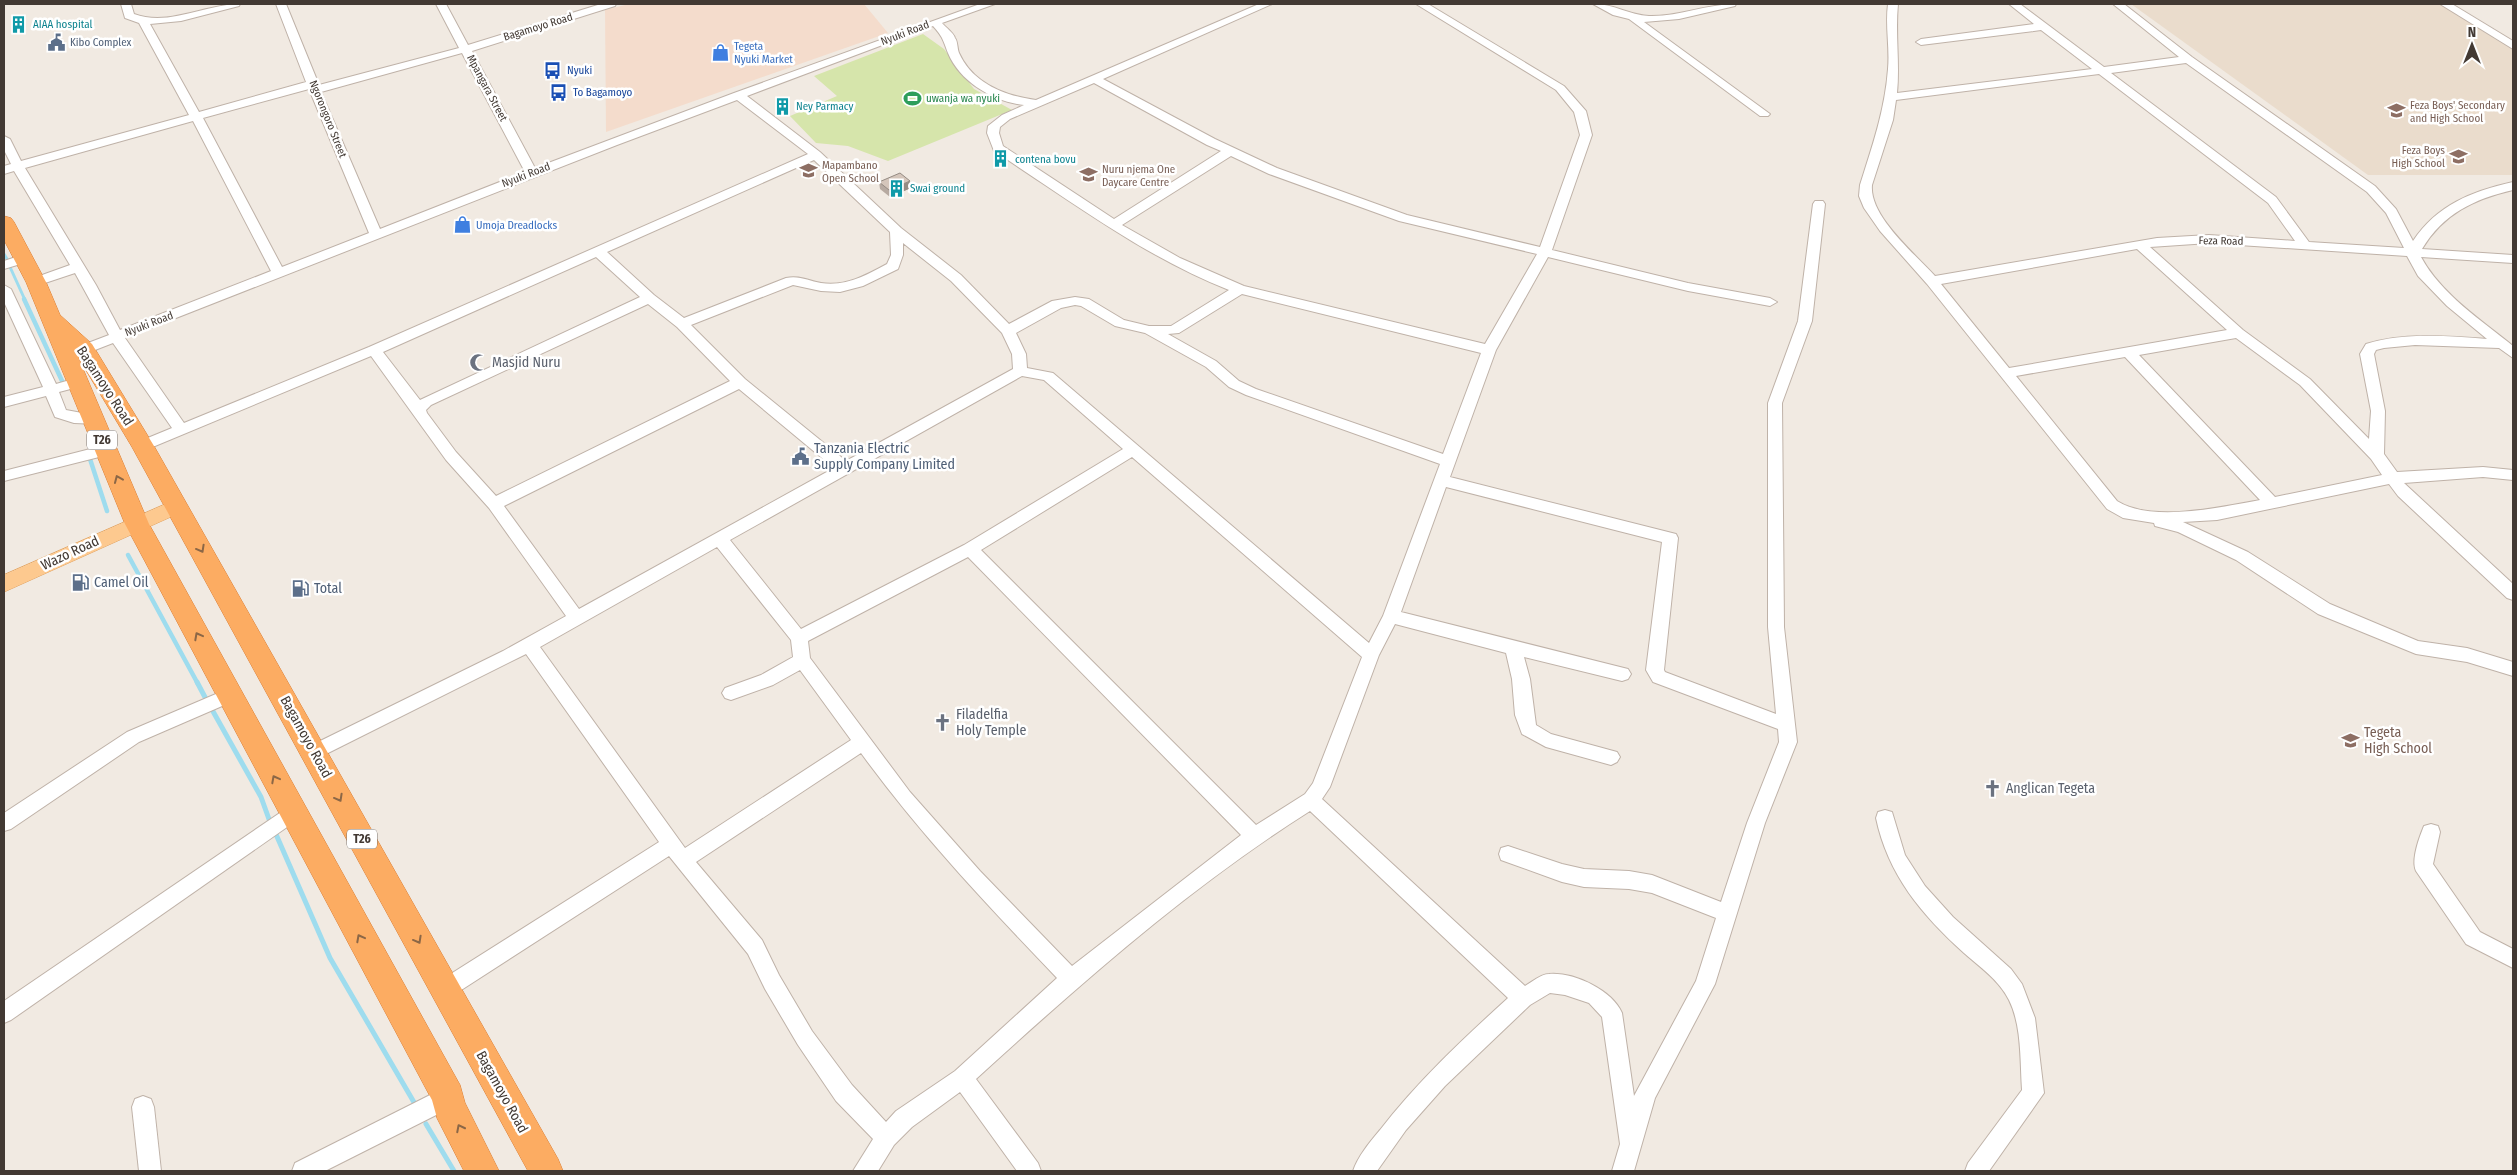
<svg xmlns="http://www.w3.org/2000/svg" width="2517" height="1175" font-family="'Fira Sans Condensed',sans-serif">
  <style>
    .commercial { fill: #f4dccc }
    .education { fill: #eadccc }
    .green { fill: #d6e5ab }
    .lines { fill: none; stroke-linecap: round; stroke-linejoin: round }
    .stream-far2 { stroke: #9edcee; stroke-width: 3 }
    .stream-far1 { stroke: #9edcee; stroke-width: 4.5 }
    .stream { stroke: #9edcee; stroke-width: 5 }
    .minor-casing { stroke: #bfb2a8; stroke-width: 2 }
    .major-casing { stroke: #e1a260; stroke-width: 1 }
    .highway-casing { stroke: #da7d33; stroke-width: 1 }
    .minor { fill: #fff; fill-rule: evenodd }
    .major { fill: #fdc98f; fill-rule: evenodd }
    .highway { fill: #fcac62; fill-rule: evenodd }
    .wall { fill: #b7aaa1 }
    .shaded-wall { fill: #958b83 }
    .building { fill: #d5c6bb; stroke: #958b83 }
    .oneway { stroke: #8c6746 }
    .labels { text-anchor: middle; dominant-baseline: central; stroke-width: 5; stroke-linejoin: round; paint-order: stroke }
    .far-culture-label { font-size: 11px; fill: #0d838f; stroke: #fff; text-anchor: start }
    .far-street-label { font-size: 11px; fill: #423933; stroke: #fff }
    .far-service-label { font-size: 11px; fill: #4e5e75; stroke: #fff; text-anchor: start }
    .far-shop-label { font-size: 11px; fill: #366cbe; stroke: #fff; text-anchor: start }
    .far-transit-label { font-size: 11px; fill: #164399; stroke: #fff; text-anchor: start }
    .far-leisure-label { font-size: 11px; fill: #27864d; stroke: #fff; text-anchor: start }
    .far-education-label { font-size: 11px; fill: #785e54; stroke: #fff; text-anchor: start }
    .shield { fill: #fff; stroke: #7b7470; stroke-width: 1 }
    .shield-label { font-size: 12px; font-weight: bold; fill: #423933 }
    .worship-label { font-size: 14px; fill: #5b616d; stroke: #fff; text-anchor: start }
    .street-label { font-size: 14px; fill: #423933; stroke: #fff }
    .service-label { font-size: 14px; fill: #4e5e75; stroke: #fff; text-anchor: start }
    .education-label { font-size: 14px; fill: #785e54; stroke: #fff; text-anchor: start }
  </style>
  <rect width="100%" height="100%" fill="#f1eae2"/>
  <polygon class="commercial" points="629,4 864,4 888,33 606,132 605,10"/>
  <polygon class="education" points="2131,4 2442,4 2513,47 2513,175 2368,175"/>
  <polygon class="green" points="923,34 944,49 974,89 1012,110 888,161 848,146 816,143 790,116 837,96 814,76"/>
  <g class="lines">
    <g class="stream-far2">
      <polyline points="4,254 7,259"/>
      <polyline points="10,267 25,300"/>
    </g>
    <g class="stream-far1">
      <polyline points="24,299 63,383"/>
      <polyline points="90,459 107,511"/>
      <polyline points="128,555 198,684"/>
    </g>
    <g class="stream">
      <polyline points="197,682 207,701"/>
      <polyline points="210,706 261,797 270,822"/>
      <polyline points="275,832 330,958 415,1104"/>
      <polyline points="426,1124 454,1171"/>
    </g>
    <defs>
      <g id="minor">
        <path d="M 121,4 L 131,4 L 134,14 C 169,27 205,4 240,4 L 239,6 L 181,21 L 150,24 L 199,112 L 306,82 L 276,4 L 286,4 L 319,85 L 459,48 L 436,4 L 446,4 L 468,45 L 601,4 L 616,4 L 615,6 L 472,51 L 535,168 L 734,93 L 980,4 L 995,4 L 942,23 C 946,28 953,32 955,38 C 958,42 957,48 959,53 C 973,84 1006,96 1036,100 L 1259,4 L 1272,4 L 1103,79 L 1215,139 L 1277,168 L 1407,215 L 1540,247 L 1580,135 L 1574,112 L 1556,90 L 1416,4 L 1428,4 L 1564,86 L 1586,111 L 1592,135 L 1552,250 L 1688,283 L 1770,298 L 1777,302 L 1770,306 L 1688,291 L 1548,257 L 1496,350 L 1450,477 L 1676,534 L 1678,538 L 1664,670 L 1665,672 L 1776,714 L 1768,627 L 1768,403 L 1798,321 L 1813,204 L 1815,201 L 1823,201 L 1825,204 L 1812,321 L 1782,403 L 1784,627 L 1797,742 L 1765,823 L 1715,984 L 1655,1098 L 1634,1171 L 1612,1171 L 1620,1144 L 1602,1017 L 1589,1003 L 1565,995 L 1550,993 L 1530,1005 L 1445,1086 L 1406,1130 L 1377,1171 L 1353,1171 C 1358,1156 1370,1142 1380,1130 C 1418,1081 1463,1039 1508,998 L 1310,811 C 1191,886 1080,984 976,1079 L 1038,1163 L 1041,1171 L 1017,1171 L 960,1092 L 912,1127 L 894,1145 L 878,1171 L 853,1171 L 873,1139 L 836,1101 L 798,1045 L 765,989 L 748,954 L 669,856 L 452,996 L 445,999 L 438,996 L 435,989 L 438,982 L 659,842 L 526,654 L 314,760 L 308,757 L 305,752 L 308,747 L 503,651 L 566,616 L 489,508 L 446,460 L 371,356 L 143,451 L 138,450 L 136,446 L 138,442 L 172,428 L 113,343 L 77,357 L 67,357 L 65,354 L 67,351 L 109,335 L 75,273 L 36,286 L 29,282 L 31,279 L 70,265 L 14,171 L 4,174 L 4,166 L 11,164 L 4,150 L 4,136 L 10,139 L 21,161 L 189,115 L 139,23 L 125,18 ZM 933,26 C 943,37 943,40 948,53 C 960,82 994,102 1024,105 L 1002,115 L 988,126 L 987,133 L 994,151 C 1071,201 1143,256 1229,290 L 1171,326 L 1149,326 L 1124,320 L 1089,299 L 1075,297 L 1052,301 L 1009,324 L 961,275 L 901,228 L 820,152 L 747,96 ZM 462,53 L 525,172 L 380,229 L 321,92 ZM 1094,83 L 1207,145 L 1221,151 L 1114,219 L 1003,146 L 999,133 L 1000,127 L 1010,119 ZM 309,89 L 369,233 L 282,267 L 203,118 ZM 737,100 L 808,154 L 369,347 L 184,423 L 125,338 L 617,145 ZM 193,121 L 271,271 L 120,330 L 96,285 L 25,168 ZM 1231,156 L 1269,174 L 1399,221 L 1537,254 L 1485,344 L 1244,286 L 1180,258 L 1122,225 ZM 814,160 L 890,232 L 891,255 L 887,264 C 867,275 845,287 821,283 C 809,281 799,275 786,278 L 684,318 L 654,295 L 607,252 ZM 903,243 L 951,281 L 1002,333 L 1012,354 L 1013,369 L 846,461 L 745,379 L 691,325 L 793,285 L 821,291 L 840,292 L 863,286 L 898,269 L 903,255 ZM 596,257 L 640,297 L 420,400 L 383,352 ZM 1242,294 L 1481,353 L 1443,454 L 1256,389 L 1239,381 L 1216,361 L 1168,334 L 1179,333 ZM 648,304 L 677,327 L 730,381 L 496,496 L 456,452 L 427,413 L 426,410 L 431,405 ZM 1075,305 L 1081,306 L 1115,326 L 1145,333 L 1206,367 L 1229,387 L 1246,395 L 1440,464 L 1383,616 L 1369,643 L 1053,373 L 1027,368 L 1026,354 L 1016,333 L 1061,308 ZM 1022,376 L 1044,380 L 1123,449 L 964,545 L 801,629 L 730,540 ZM 739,389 L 834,468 L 579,609 L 504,506 ZM 1132,457 L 1362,657 L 1313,783 L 1305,794 L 1256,825 L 981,550 ZM 1446,487 L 1662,542 L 1646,670 L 1653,682 L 1778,729 L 1779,742 L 1747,823 L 1721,902 L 1652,875 L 1629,871 L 1584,869 L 1562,864 L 1508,846 L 1501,848 L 1499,854 L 1501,860 L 1562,882 L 1584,887 L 1629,889 L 1652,893 L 1716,918 L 1696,981 L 1634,1096 L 1622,1013 C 1612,990 1574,972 1549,974 C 1541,974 1532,982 1525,986 L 1322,799 L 1330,787 L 1379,655 L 1395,624 L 1506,653 L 1512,679 L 1515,715 L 1522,734 L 1546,747 L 1611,765 L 1617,762 L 1620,757 L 1617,752 L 1551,734 L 1536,725 L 1530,679 L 1524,657 L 1622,681 L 1628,679 L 1631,674 L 1628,669 L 1401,612 ZM 717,547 L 791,640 L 793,657 L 761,675 L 725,688 L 722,693 L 725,698 L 731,700 L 773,685 L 800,670 L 851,740 L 685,848 L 540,647 ZM 968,557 L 1241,835 L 1072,966 L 980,871 L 910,792 L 810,658 L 808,641 ZM 861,753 C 920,834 988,906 1057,978 L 955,1071 L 896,1111 L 886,1122 L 852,1085 L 812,1031 L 779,975 L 762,940 L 696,862 Z"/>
        <path d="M 1593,4 C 1612,3 1629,15 1649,16 C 1678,17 1706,4 1736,4 L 1735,6 L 1679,19 L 1644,22 L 1770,114 L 1768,116 L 1760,116 L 1629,19 L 1613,15 Z"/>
        <path d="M 1888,4 L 1898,4 C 1895,34 1900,63 1897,93 L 2092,69 L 2041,30 L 1921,45 L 1916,42 L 1921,39 L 2034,24 L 2009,4 L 2020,4 L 2104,67 L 2179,57 L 2113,4 L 2124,4 L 2192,57 L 2375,186 L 2396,209 L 2413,241 C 2437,205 2472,191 2513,182 L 2513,190 C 2474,199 2443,214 2422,249 L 2513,255 L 2513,263 L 2421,257 C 2441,294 2481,320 2513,346 L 2513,358 L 2499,348 L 2415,345 L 2384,348 L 2376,350 L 2374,354 L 2385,411 L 2384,454 L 2397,472 L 2483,467 L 2513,470 L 2513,480 L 2483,477 L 2404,483 L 2513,584 L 2513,600 L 2507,598 L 2398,496 L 2389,484 L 2217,520 L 2183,522 L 2248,552 L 2330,604 L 2418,641 L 2467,648 L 2513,662 L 2513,676 L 2467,662 L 2416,654 L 2318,614 L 2236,560 L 2178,532 L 2155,526 L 2154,523 L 2123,518 L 2107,509 L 1927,284 L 1880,231 L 1864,208 L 1859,196 L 1860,185 C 1872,147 1885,110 1888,69 C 1890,47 1885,26 1888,4 ZM 2186,63 L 2367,192 L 2386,213 L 2404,248 L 2309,242 L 2276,197 L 2111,73 ZM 2099,74 L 2268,203 L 2295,241 L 2209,235 L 2157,238 L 1935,276 C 1915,254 1869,216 1872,185 L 1893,120 L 1896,100 ZM 2209,243 L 2407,256 L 2418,276 L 2447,306 L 2487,339 C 2447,336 2405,332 2366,344 L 2360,354 L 2371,411 L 2369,439 L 2310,379 L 2243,330 L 2150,247 ZM 2137,249 L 2227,330 L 2009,368 L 1941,284 ZM 2236,338 L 2300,385 L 2371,459 L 2382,475 L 2275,497 L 2139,355 ZM 2125,357 L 2260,500 C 2221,507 2152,523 2117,501 L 2016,376 Z"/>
        <polygon points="2440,4 2452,4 2513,41 2513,49"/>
        <polygon points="22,255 27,256 29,259 27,262 4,269 4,261"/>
        <polygon points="4,285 11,289 56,384 77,378 84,383 82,386 59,392 66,410 98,416 100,420 98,424 74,423 55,417 46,396 4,407 4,397 43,387 4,302"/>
        <polygon points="106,445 111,446 113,450 111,454 4,481 4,471"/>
        <polygon points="230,688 236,690 239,695 236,700 139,742 11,829 4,831 4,813 127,732"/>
        <polygon points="293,804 300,806 302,812 300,818 11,1020 4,1023 4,1001"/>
        <path d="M 1885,810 L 1892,812 L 1905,855 L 1925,886 L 1953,917 L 2011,969 L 2022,984 L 2035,1018 L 2044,1093 L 1989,1171 L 1965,1171 L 1968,1163 L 2022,1090 C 2020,1061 2022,1026 2009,1000 C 1999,980 1980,967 1964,953 C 1922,915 1888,875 1876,818 L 1878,812 Z"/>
        <path d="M 2431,824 L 2438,826 L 2440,832 L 2433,864 L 2480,932 L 2513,949 L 2513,968 L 2466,944 L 2416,871 C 2411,860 2419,838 2424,826 Z"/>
        <polygon points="448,1086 456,1089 459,1097 456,1105 325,1171 292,1171 295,1163"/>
        <polygon points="143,1096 151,1099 154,1107 161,1171 139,1171 132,1107 135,1099"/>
      </g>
      <polygon id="major" points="177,499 184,501 187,506 184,511 4,592 4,575"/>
      <polygon id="highway" points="4,216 11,218 14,222 46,282 60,315 92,344 154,446 558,1159 563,1171 528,1171 132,447 78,357 149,524 460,1085 465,1103 499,1171 464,1171 437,1118 432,1100 125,524 26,282 4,240"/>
    </defs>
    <use href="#minor" class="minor-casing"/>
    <use href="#major" class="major-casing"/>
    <use href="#highway" class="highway-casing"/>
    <use href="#minor" class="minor"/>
    <use href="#major" class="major"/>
    <use href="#highway" class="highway"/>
  </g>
  <polygon class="wall" points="879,182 911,188 890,197 880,189"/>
  <polygon class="shaded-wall" points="910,181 911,188 890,197 889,190"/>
  <polygon class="building" points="900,173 910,181 889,190 879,182"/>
  <defs><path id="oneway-chevron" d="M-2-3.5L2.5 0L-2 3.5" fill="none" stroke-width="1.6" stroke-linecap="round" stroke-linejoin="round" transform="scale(1.25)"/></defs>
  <g class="oneway">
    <use href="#oneway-chevron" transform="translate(118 479) rotate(-113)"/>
    <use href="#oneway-chevron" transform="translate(201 549) rotate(61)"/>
    <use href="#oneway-chevron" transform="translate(198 636) rotate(-118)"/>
    <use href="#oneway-chevron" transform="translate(275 779) rotate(-118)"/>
    <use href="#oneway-chevron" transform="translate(339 798) rotate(61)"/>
    <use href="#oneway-chevron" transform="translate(360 938) rotate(-118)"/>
    <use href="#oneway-chevron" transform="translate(418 940) rotate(61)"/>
    <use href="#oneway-chevron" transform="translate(460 1128) rotate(-117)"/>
  </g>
  <defs>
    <symbol id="building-bare" viewBox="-9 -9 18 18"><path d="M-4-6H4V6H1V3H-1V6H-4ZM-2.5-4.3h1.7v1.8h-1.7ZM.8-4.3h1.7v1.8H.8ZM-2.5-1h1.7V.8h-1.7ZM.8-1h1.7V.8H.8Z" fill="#0f9aa8" stroke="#fff" stroke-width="2.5" paint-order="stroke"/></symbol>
    <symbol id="civic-bare" viewBox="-9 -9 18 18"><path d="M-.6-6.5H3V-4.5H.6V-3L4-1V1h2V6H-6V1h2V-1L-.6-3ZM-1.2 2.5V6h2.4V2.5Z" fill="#5c6f8a" stroke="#fff" stroke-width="2.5" paint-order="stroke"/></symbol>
    <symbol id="shop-bare" viewBox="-9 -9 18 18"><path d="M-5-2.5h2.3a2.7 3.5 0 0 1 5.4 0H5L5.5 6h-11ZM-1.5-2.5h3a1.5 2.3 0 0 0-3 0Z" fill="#3f7fe0" stroke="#fff" stroke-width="2.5" paint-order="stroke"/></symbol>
    <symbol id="bus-bare" viewBox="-9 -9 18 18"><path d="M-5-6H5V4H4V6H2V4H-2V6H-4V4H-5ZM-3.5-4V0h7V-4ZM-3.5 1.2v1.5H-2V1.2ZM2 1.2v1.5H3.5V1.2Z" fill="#1a4fb4" stroke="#fff" stroke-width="2.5" paint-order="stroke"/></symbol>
    <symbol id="stadium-bare" viewBox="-9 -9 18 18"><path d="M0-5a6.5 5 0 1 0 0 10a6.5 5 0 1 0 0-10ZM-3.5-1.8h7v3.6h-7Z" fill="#2e9e5b" stroke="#fff" stroke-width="2.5" paint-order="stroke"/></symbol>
    <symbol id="school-bare" viewBox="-9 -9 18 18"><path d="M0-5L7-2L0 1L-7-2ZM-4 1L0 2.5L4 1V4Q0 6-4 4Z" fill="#8d6e63" stroke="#fff" stroke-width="2.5" paint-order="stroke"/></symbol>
    <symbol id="mosque-bare" viewBox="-9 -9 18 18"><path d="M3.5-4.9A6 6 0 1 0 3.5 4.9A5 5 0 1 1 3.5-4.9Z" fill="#6b7280" stroke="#fff" stroke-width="2.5" paint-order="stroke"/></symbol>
    <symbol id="fuel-bare" viewBox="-9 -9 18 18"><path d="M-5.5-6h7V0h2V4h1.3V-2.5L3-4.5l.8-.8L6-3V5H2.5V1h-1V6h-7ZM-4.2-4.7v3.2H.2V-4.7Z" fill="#5c6f8a" stroke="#fff" stroke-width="2.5" paint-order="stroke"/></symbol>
    <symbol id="church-bare" viewBox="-9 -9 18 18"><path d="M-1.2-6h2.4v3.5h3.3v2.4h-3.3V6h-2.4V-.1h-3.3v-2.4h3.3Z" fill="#6b7280" stroke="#fff" stroke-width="2.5" paint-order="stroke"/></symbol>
  </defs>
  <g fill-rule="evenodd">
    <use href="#building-bare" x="6" y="12" width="25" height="25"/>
    <use href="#civic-bare" x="44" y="30" width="25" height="25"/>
    <use href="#shop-bare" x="708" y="40" width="25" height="25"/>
    <use href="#bus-bare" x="540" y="58" width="25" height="25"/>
    <use href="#bus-bare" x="546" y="80" width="25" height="25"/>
    <use href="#stadium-bare" x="900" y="86" width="25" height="25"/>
    <use href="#building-bare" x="770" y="94" width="25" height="25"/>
    <use href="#school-bare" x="2384" y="98" width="25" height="25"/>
    <use href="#school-bare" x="2446" y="144" width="25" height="25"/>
    <use href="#building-bare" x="988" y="146" width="25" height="25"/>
    <use href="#school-bare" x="796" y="158" width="25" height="25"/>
    <use href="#school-bare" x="1076" y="162" width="25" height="25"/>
    <use href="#building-bare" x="884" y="176" width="25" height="25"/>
    <use href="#shop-bare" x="450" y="212" width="25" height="25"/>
    <use href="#mosque-bare" x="466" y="350" width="25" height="25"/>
    <use href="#civic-bare" x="788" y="444" width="25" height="25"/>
    <use href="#fuel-bare" x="68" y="570" width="25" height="25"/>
    <use href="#fuel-bare" x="288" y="576" width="25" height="25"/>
    <use href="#church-bare" x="930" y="710" width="25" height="25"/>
    <use href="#school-bare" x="2338" y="728" width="25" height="25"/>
    <use href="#church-bare" x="1980" y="776" width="25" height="25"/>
  </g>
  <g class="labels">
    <g class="far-culture-label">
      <text x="33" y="24">AIAA hospital</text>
      <text x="796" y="106">Ney Parmacy</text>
      <text x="1015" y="159">contena bovu</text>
      <text x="910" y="188">Swai ground</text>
    </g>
    <g class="far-street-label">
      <text transform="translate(538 27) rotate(-17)">Bagamoyo Road</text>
      <text transform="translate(905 33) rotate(-21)">Nyuki Road</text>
      <text transform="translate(487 88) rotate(62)">Mpangara Street</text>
      <text transform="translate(328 119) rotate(68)">Ngorongoro Street</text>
      <text transform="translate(526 175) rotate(-21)">Nyuki Road</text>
      <text transform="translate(2221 241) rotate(1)">Feza Road</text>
      <text transform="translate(149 324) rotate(-21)">Nyuki Road</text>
    </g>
    <g class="far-service-label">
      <text x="70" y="42">Kibo Complex</text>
    </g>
    <g class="far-shop-label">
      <text x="734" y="46">Tegeta<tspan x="734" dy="13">Nyuki Market</tspan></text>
      <text x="476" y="225">Umoja Dreadlocks</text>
    </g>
    <g class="far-transit-label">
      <text x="567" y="70">Nyuki</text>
      <text x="573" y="92">To Bagamoyo</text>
    </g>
    <g class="far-leisure-label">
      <text x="926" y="98">uwanja wa nyuki</text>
    </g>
    <g class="far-education-label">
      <text x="2410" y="105">Feza Boys' Secondary<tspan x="2410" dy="13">and High School</tspan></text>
      <text x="2445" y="150" text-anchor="end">Feza Boys<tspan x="2445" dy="13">High School</tspan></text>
      <text x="822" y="165">Mapambano<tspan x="822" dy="13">Open School</tspan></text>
      <text x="1102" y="169">Nuru njema One<tspan x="1102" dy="13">Daycare Centre</tspan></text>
    </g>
    <g class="shield">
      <rect x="87" y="430.5" width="30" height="19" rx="4"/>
      <rect x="347" y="829.5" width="30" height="19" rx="4"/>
    </g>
    <g class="shield-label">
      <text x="102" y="440">T26</text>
      <text x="362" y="839">T26</text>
    </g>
    <g class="worship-label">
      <text x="492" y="362">Masjid Nuru</text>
      <text x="956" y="714">Filadelfia<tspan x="956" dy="16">Holy Temple</tspan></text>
      <text x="2006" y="788">Anglican Tegeta</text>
    </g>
    <g class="street-label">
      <text transform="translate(105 386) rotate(57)">Bagamoyo Road</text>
      <text transform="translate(70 553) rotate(-25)">Wazo Road</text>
      <text transform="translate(306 737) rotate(61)">Bagamoyo Road</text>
      <text transform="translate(502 1092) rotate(61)">Bagamoyo Road</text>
    </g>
    <g class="service-label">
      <text x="814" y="448">Tanzania Electric<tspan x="814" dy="16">Supply Company Limited</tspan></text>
      <text x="94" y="582">Camel Oil</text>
      <text x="314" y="588">Total</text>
    </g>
    <g class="education-label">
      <text x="2364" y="732">Tegeta<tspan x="2364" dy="16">High School</tspan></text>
    </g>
  </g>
  <rect width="2517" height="1175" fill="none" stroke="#423933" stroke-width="10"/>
  <g transform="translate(2472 45)" stroke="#ffffff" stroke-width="4" paint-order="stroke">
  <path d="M0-4L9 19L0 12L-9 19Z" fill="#423933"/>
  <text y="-8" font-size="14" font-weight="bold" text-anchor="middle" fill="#423933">N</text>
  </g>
</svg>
